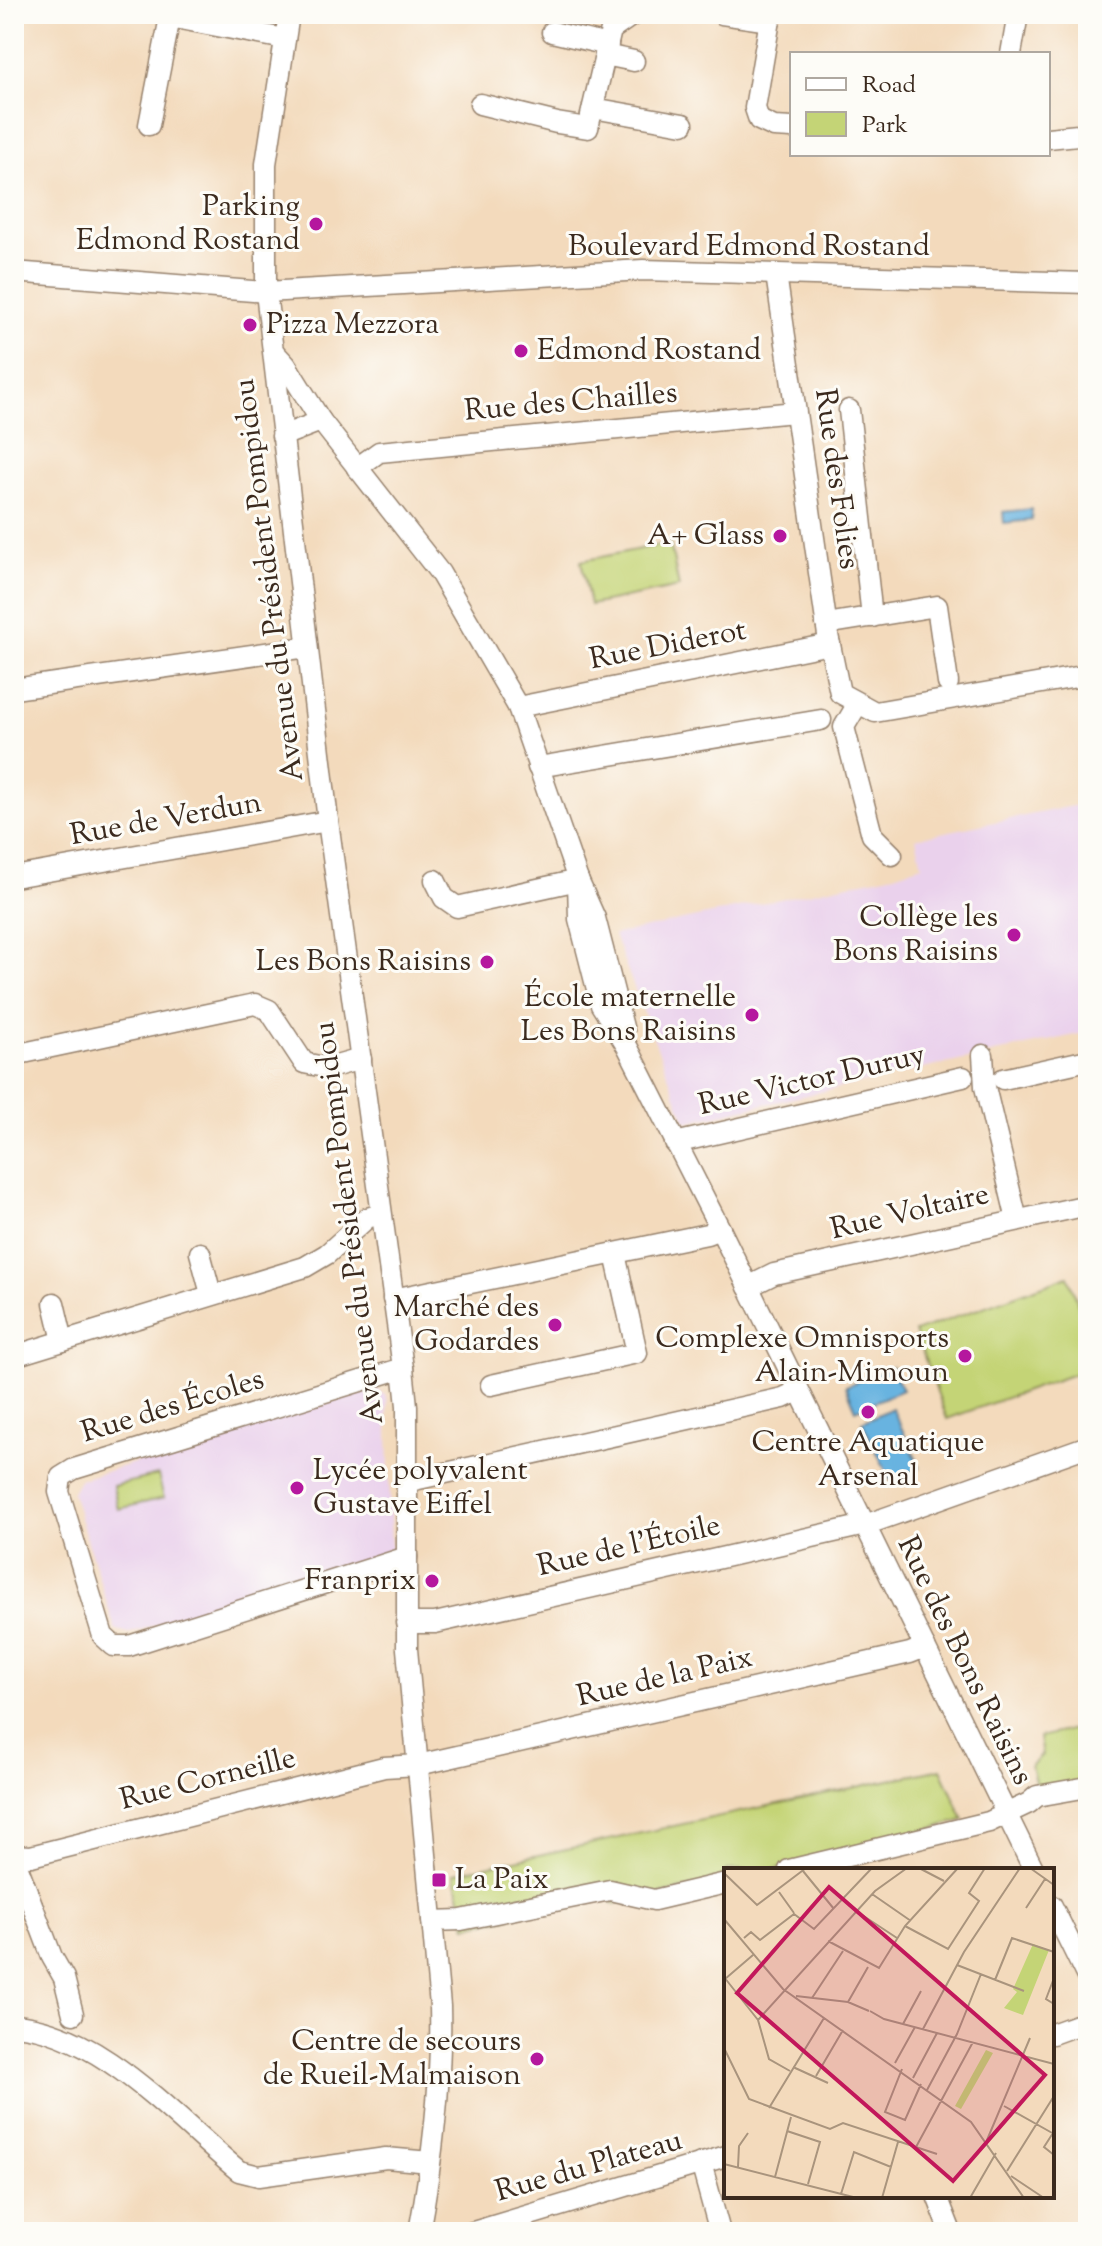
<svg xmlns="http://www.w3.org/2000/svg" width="1102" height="2246" font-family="'Sorts Mill Goudy',serif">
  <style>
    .built { fill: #ead1ec }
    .green { fill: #c4d476; stroke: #807f4a; stroke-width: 2 }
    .water { fill: #67b3e0; stroke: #516e7f; stroke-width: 2 }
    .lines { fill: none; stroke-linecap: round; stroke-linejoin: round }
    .minor-casing { stroke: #97826d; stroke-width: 23 }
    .minor { stroke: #fff; stroke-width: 20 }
    .poi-dot { fill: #b5179e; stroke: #fdfcf7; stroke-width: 3 }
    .labels { text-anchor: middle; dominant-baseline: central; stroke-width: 6; stroke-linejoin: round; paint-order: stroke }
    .poi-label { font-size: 30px; fill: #3b2a1e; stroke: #fdfcf7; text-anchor: end }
    .street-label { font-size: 30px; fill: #3b2a1e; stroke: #fdfcf7 }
    .inset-road { fill: none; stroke: #a9947d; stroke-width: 2 }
    .view { fill: #c2185b; fill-opacity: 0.15; stroke: #c2185b; stroke-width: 4 }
    .inset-edge { fill: none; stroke: #3b2a1e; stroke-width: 4 }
  </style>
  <rect width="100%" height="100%" fill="#fdfcf7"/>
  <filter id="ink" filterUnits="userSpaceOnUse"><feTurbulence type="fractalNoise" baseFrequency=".0125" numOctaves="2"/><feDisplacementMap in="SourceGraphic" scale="16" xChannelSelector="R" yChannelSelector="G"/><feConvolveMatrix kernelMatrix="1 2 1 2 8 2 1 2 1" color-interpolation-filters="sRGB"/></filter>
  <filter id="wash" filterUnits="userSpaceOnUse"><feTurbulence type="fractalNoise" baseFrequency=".006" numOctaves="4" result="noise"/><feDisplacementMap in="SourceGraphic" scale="32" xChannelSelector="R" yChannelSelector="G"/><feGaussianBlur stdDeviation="1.8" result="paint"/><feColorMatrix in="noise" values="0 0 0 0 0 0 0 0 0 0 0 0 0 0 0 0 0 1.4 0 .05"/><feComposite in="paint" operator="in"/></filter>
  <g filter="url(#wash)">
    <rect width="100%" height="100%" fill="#f3dabc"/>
    <g class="built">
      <polygon points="1088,803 1088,1032 686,1122 614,935 895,874 922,865 916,838"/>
      <polygon points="375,1388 387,1396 391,1552 127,1634 115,1629 72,1492 79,1480"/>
    </g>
    <g class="green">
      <polygon points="670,543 679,587 590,605 581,561"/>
      <polygon points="1068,1276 1088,1332 1088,1369 947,1419 915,1332"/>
      <polygon points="158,1475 164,1498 118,1509 113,1486"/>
      <polygon points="1088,1726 1088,1782 1038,1792 1031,1766 1042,1755 1039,1737"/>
      <polygon points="941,1769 964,1820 772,1870 726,1870 726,1880 613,1904 611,1896 467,1926 454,1873"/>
    </g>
    <g class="water">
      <polygon points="1031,509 1032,520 1004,523 1003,512"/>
      <polygon points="892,1367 902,1390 856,1410 846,1386"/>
      <polygon points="892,1408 920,1467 891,1481 862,1422"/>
    </g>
  </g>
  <g filter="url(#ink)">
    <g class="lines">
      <defs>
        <g id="minor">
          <path d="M 289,14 L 266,164 L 266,292 L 328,821 L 403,1368 L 407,1406 L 407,1649 L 440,2006 C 442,2082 433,2157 419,2232"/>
          <polyline points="722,14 770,21"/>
          <polyline points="771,14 755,108 759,120 774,127 792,128"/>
          <polyline points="552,32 608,45"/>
          <polyline points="1011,54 1018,14"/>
          <polyline points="605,55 634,61"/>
          <polyline points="480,104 557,123 588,128 611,30 634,14"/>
          <polyline points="593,108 683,124"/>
          <polyline points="149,125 170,17 285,39"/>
          <polyline points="1048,138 1088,134"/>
          <polyline points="14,272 266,292 643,270 1088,283"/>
          <polyline points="776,274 828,635 840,693 875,712 1088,675"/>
          <polyline points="275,353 286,365 321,421 440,573 518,707 578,880 595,918 624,1031"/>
          <polyline points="849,410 872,617"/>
          <polyline points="282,436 321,421"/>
          <polyline points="357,468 379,452 795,412"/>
          <polyline points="826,624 937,606 948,683"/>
          <polyline points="14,689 307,647"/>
          <polyline points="857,705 844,727 872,835 892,855"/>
          <polyline points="518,707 830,644"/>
          <polyline points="538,767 821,720"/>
          <polyline points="14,877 328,821"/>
          <polyline points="435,880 444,898 457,907 578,880"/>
          <polyline points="578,880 579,919 601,1005 628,1048 720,1229 1034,1870"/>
          <polyline points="14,1055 255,1004 269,1010 304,1063 329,1068 361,1059"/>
          <polyline points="983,1055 985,1087 1017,1220"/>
          <polyline points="1003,1079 1088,1060"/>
          <polyline points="675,1143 963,1077"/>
          <polyline points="200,1253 211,1294"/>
          <polyline points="748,1287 774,1274 1088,1205"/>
          <polyline points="393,1299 707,1234 720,1229"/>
          <polyline points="54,1303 63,1341"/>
          <polyline points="14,1356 305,1267 327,1254 367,1218 381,1214"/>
          <polyline points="403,1368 74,1469 61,1477 59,1492 103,1636 114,1646 129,1646 407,1557"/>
          <polyline points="491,1385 637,1353 615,1254"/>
          <polyline points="405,1482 783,1398 798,1391"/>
          <polyline points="406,1623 435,1623 865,1525 1088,1446"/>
          <polyline points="14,1855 31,1856 384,1767 418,1765 910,1653 925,1647"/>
          <polyline points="14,1857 52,1957 64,1978 73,2014"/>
          <polyline points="789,1870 989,1822 1029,1803 1037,1796 1088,1787"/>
          <polyline points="1052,1906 1088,1979"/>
          <polyline points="432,1921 461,1920 610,1890 654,1900 726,1883"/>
          <path d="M 14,2025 C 101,2031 175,2119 239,2171 L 259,2176 L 386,2158 L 430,2162"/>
          <polyline points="1052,2034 1088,2021"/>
          <polyline points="701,2163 720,2232"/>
          <polyline points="937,2196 951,2232"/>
          <polyline points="473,2232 726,2156"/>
        </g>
      </defs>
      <use href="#minor" class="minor-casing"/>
      <use href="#minor" class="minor"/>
    </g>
  </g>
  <g class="poi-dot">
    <circle cx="316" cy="224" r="8"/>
    <circle cx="250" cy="325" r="8"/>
    <circle cx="521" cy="351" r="8"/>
    <circle cx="780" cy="536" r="8"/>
    <circle cx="1014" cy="935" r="8"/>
    <circle cx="487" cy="962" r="8"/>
    <circle cx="752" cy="1015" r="8"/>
    <circle cx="555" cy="1325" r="8"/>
    <circle cx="965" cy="1356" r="8"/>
    <circle cx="868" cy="1412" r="8"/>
    <circle cx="297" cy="1488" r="8"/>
    <circle cx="432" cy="1581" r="8"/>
    <rect x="431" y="1872" width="16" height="16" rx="4"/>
    <circle cx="537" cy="2059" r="8"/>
  </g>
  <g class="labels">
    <g class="poi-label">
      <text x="300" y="207">Parking<tspan x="300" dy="34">Edmond Rostand</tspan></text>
      <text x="266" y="325" text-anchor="start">Pizza Mezzora</text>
      <text x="537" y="351" text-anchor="start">Edmond Rostand</text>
      <text x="764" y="536">A+ Glass</text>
      <text x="998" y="918">Collège les<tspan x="998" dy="34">Bons Raisins</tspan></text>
      <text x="471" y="962">Les Bons Raisins</text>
      <text x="736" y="998">École maternelle<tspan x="736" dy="34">Les Bons Raisins</tspan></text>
      <text x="539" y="1308">Marché des<tspan x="539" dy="34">Godardes</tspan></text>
      <text x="949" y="1339">Complexe Omnisports<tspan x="949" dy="34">Alain-Mimoun</tspan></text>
      <text x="868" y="1443" text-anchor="middle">Centre Aquatique<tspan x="868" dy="34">Arsenal</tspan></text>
      <text x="313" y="1471" text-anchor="start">Lycée polyvalent<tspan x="313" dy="34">Gustave Eiffel</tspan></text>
      <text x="416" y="1581">Franprix</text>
      <text x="455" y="1880" text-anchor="start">La Paix</text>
      <text x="521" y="2042">Centre de secours<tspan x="521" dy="34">de Rueil-Malmaison</tspan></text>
    </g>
    <g class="street-label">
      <text x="749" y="247">Boulevard Edmond Rostand</text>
      <text transform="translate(571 403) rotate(-5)">Rue des Chailles</text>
      <text transform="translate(836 479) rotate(82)">Rue des Folies</text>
      <text transform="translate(270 580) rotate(-97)">Avenue du Président Pompidou</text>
      <text transform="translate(668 646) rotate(-11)">Rue Diderot</text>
      <text transform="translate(166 820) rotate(-10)">Rue de Verdun</text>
      <text transform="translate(812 1081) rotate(-13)">Rue Victor Duruy</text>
      <text transform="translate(910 1213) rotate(-13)">Rue Voltaire</text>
      <text transform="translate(350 1223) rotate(-97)">Avenue du Président Pompidou</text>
      <text transform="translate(173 1407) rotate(-17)">Rue des Écoles</text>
      <text transform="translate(629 1547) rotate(-13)">Rue de l'Étoile</text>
      <text transform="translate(964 1661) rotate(64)">Rue des Bons Raisins</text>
      <text transform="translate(665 1678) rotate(-13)">Rue de la Paix</text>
      <text transform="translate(208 1780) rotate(-14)">Rue Corneille</text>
      <text transform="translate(589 2167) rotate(-16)">Rue du Plateau</text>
    </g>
  </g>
  <g transform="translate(724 1868)">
    <rect width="330" height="330" fill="#f3dabc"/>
    <path d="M 309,76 L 325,82 L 299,147 L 280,140 L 293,124 L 289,121 ZM 262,182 L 269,185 L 237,241 L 231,238 Z" fill="#c4d476"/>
    <path class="inset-road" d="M 195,0 L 220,13M 306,0 L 330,17M 79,3 L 110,41M 0,5 L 33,37 L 82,0M 55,24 L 70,45M 148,26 L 187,53M 302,40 L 321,11M 132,43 L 173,70M 0,51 L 59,121 L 247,254 L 300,330M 181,58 L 224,81 L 255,33 L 245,25 L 261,0M 20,70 L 27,64 L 36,72 L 70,46 L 90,61 L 148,0M 104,73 L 155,100 L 181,58 L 234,0M 233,97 L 300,123M 0,109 L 34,152M 330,110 L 322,131 L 330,136M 1,111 L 29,87M 271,112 L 288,70 L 330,84M 72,128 L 124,134 L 145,143M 88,130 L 119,83M 124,134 L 144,99M 146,143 L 160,151 L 330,196M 179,156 L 197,123M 199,161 L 240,84 L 296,0M 0,180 L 25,231 L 106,261 L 119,255 L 213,286M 171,195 L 191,159M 69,199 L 104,215M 178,201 L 161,244 L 181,252 L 197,216M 66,203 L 45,191 L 34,152 L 151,23 L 183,0M 92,208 L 119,162M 189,210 L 213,165M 203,222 L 233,166 L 257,106M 280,238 L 330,266M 45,240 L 100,150M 63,263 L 96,274 L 84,316M 329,265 L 320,279 L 330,287M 263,272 L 306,170M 192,279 L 249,174M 0,296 L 133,330M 14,299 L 15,278 L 24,265M 283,303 L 330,228M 287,308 L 320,330M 51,309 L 67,249M 117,326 L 130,284 L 167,299M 158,330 L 174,274M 246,330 L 272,285"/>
    <path class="view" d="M 105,19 L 321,207 L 229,313 L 13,125 Z"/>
    <rect width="330" height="330" class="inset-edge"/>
  </g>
  <rect width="1102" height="2246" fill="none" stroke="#fdfcf7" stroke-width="48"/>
  <rect x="790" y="52" width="260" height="104" fill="#fdfcf7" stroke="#afa8a0" stroke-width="2"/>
  <rect x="806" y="78" width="40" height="12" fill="#ffffff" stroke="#afa8a0" stroke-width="2"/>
  <text x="862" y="92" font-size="24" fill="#3b2a1e">Road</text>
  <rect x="806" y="112" width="40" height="24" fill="#c4d476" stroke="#afa8a0" stroke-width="2"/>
  <text x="862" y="132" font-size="24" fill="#3b2a1e">Park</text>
</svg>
